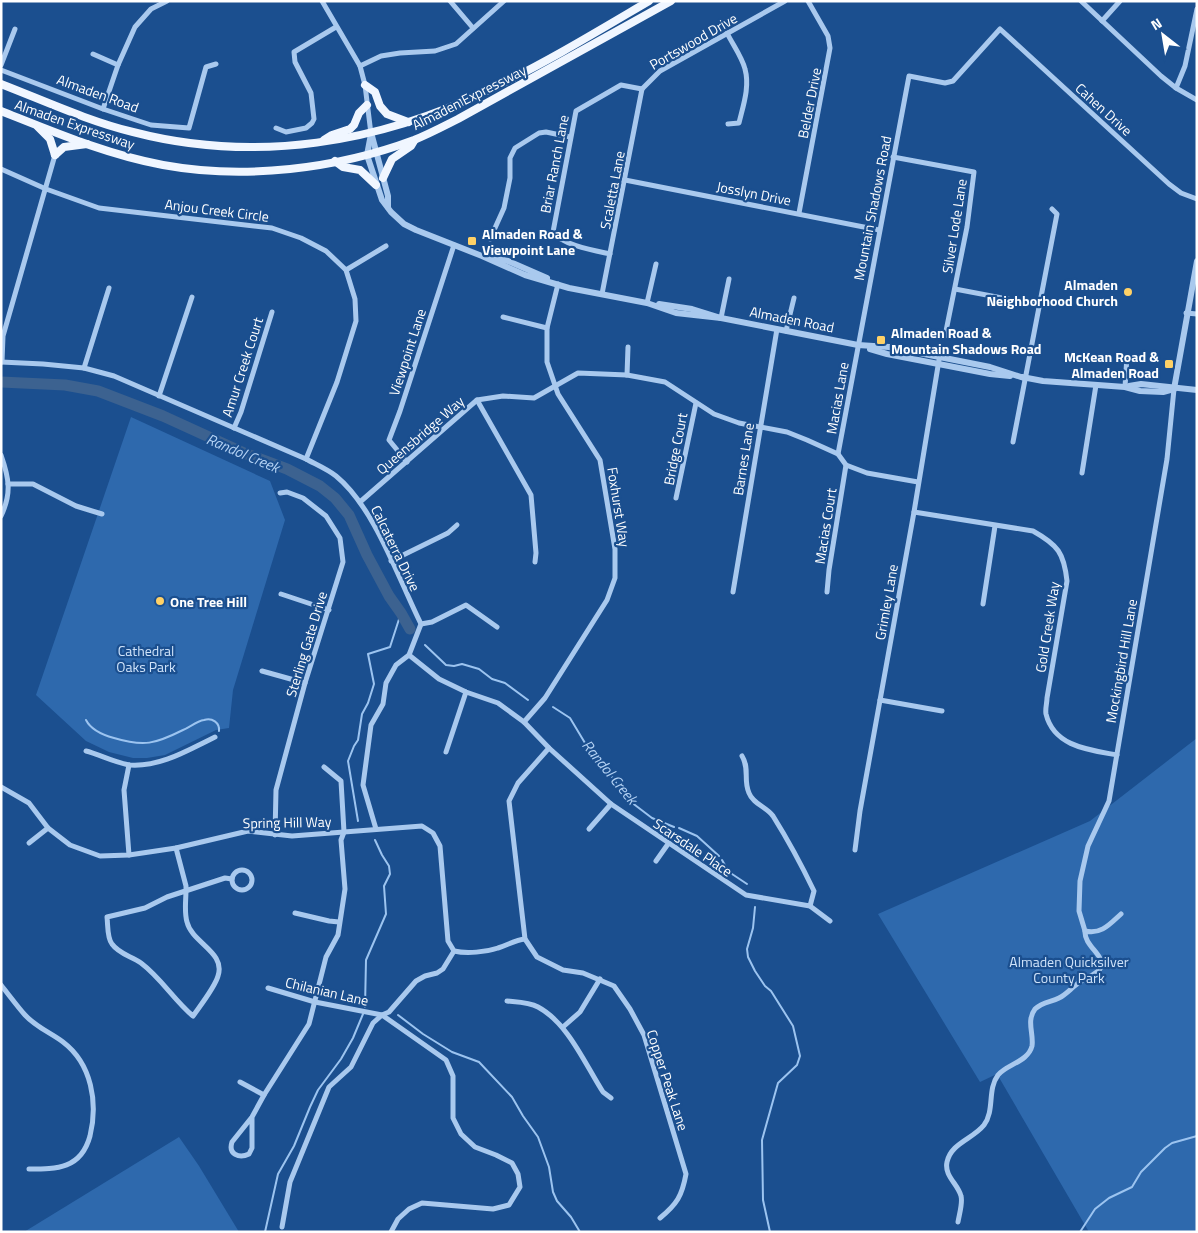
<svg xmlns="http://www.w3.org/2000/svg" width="1198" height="1233" font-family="'Titillium Web',sans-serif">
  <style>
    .green { fill: #2e69ad }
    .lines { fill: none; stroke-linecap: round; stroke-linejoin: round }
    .stream { stroke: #9cc4f0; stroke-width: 2 }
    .river { stroke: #3c6290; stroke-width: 11 }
    .minor { stroke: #a9c9ee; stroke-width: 5 }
    .tertiary { stroke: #a9c9ee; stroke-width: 6 }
    .primary { stroke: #f0f6ff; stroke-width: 8 }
    .poi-dot { fill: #ffd166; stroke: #1b4f8f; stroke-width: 2 }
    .labels { text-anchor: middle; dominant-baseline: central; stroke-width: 4.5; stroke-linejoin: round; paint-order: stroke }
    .street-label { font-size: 14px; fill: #fff; stroke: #1b4f8f }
    .poi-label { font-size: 14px; font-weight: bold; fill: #fff; stroke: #1b4f8f; text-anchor: start }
    .park-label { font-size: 14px; fill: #cfe3fa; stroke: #1b4f8f }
    .water-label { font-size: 15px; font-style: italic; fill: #b5d3f5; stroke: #1b4f8f }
  </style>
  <rect width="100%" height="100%" fill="#1b4f8f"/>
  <g class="green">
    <polygon points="131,417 270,481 285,520 233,690 229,728 216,730 165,755 147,758 133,758 109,752 86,741 36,695"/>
    <polygon points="1197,738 1197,1232 1089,1232 997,1074 980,1082 878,914 1090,821"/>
    <polygon points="179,1137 199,1166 239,1232 24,1232"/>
  </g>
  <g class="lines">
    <g class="stream">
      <polyline points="425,645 446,665 454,666 462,664 479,669 492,679 505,683 528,700"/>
      <polyline points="553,707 570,718 594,758 615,780 619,790 631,802 652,818 674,827"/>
      <path d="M 86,720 C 91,730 103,735 114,738 C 144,747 155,744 183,730 C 190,727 197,721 204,720 C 212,717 220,723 219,731"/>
      <polyline points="358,821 348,761 354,746 358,740 362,714 368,703 374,684 368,654 390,647 401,613"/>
      <polyline points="679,828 697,836 719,856"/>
      <polyline points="722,860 729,872 747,884"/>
      <polyline points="755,907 753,928 747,949 748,957 755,971 765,986 771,991 793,1026 800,1056 797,1065 778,1083 762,1140 763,1200 770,1232"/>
      <polyline points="365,1007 366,960 386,914 384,886 390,874 389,866 382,855 375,840"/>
      <polyline points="398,1015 423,1034 452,1052 479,1062 512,1097 523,1116 538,1137 549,1167 553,1192 557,1201 571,1217 580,1232"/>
      <polyline points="265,1232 278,1174 294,1146 310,1107 318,1090 341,1059 353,1038 363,1014"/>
      <polyline points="1080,1232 1095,1209 1109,1198 1132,1187 1141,1172 1165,1148 1172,1143 1197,1136"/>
    </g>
    <polyline class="river" points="1,382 65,385 98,391 163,416 244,453 287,469 320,486 335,498 349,515 367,555 389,596 401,613 410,629"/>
    <g class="minor">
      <polyline points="322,1 360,66 365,85 371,134"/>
      <polyline points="450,1 473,28"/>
      <polyline points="1081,1 1161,76 1176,88 1197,100"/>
      <polyline points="1102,21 1120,1"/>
      <path d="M 727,33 C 733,45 742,57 745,69 C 750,87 743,106 739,123 L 728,124"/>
      <polyline points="93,54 118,65"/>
      <polyline points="1,65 15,29"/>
      <polyline points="360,66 381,56 400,53 435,51 456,44 504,1"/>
      <polyline points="1,70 103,109 151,125 189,128 206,67 216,64"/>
      <polyline points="1176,88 1185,66 1197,9"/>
      <polyline points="642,89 660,71 785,1"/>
      <polyline points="103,109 118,65 135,27 151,9 167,1"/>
      <polyline points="276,128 286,132 306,128 312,123 314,119 311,93 295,62 294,52 336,27"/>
      <polyline points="893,157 974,172 967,227 945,336"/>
      <polyline points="1,169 46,189 99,208 272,228 301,238 326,251 346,270 355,299 356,321 337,382 306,459"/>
      <polyline points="625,180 879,230"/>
      <polyline points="799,213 830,48 828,36 808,1"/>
      <polyline points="490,239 504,208 510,178 510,158 515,148 539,133 546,132 570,137"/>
      <path d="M 610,254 C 596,251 561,245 553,232 L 576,111 L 621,85 L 642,89"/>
      <polyline points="346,270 386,246"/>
      <polyline points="955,289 1039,305"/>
      <polyline points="602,294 642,89"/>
      <polyline points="647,303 656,264"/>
      <polyline points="1186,313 1197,314"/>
      <polyline points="503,317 547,328"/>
      <polyline points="721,318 729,279"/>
      <polyline points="786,331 794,298"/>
      <path d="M 1,362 L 43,364 L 84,368 L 114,376 L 306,459 C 315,464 327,469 336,476 C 375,508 398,578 421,624 L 409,655 L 396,665 L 386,683 L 383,704 L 371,725 L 363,785 L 376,829"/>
      <polyline points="2,362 3,336 55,155"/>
      <polyline points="84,368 109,288"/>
      <polyline points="627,375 628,347"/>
      <polyline points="1125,387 1127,356"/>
      <polyline points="159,396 192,297"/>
      <polyline points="477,400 531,495 536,553 535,562"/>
      <polyline points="234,428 241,412 272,312"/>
      <polyline points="1013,442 1057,214 1052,209"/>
      <polyline points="838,454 909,76 945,83 953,81 1000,29 1169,184 1181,193 1197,199"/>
      <path d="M 1,455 C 9,478 12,493 1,516"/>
      <polyline points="407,462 389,440 400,411 454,245"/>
      <polyline points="1082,473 1096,385"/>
      <polyline points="8,484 33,484 76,506 102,514"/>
      <polyline points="676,498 696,403"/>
      <polyline points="360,502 477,400 503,396 534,398 578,373 627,375 665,382 714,414 739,423 787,432 807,440 838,454 846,465 867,473 918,482"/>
      <path d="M 914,512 L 1033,531 C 1058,545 1064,553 1067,581 L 1047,698 C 1047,703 1045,709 1046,714 C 1054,747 1090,750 1117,755"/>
      <polyline points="391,561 448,533 457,525"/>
      <polyline points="733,592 777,329"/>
      <polyline points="827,592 829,570 846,465"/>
      <polyline points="281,594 329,610"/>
      <polyline points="983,604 995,526"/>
      <polyline points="421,624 432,622 466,605 497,627"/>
      <polyline points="409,655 439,679 466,692 498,703 524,722 549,748 611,804 746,895 810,906 830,921"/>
      <polyline points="262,671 305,683"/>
      <polyline points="880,700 942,711"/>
      <polyline points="524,722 545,698 607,600 615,578 615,549 600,460 558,394 547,362 547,328 558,284"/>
      <path d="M 549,748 L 518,783 L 509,801 L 525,939 L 537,957 L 563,970 L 583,973 L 614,986 L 630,1009 L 644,1035 L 686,1174 C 682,1196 677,1204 660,1218"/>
      <path d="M 86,751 C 98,754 119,764 130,765 C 161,767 188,750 215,737"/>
      <polyline points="446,752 466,692"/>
      <path d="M 742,756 C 750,769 743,780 749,793 C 753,804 767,807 773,816 C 788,840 802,866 814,891 L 810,906"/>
      <path d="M 1,787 L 29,803 L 48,828 L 70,845 L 100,856 L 129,855 L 176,848 L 248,831 L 292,836 L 422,826 L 433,833 L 440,846 L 448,941 L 454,951 C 467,954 486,952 498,948 C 508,945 515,940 525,939"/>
      <polyline points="589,829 611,804"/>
      <polyline points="275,835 276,790 305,683 343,562 340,538 326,516 303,498 287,492 280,493"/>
      <polyline points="29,843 48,828"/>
      <path d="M 176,848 L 186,886 L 186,890 C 186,900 184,912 187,922 C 192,943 226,952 218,976 C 215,987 200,1006 193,1016 C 174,1000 161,978 141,963 C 131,956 119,954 112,944 C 107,938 108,925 107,917 L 145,908 L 167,897 L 225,878 L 232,879"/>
      <polyline points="855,850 860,811 914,512 939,360"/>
      <polyline points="129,855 124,790 129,765"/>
      <polyline points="656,861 668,844"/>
      <circle cx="242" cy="880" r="10"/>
      <polyline points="295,913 329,921 339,922"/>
      <path d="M 1121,914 C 1110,924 1101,935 1085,931 L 1079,911 L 1080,881 L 1088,846 L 1109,801 L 1167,459 L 1174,389"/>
      <path d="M 1,985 C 9,995 17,1006 25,1015 C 36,1027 51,1033 63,1042 C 92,1064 98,1103 90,1136 C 81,1169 57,1169 29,1169"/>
      <polyline points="268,988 315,1002 382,1015 446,1060 453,1076 453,1118 461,1134 475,1147 496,1155 512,1163 518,1174 520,1187 509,1205 493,1209 422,1203 409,1209 398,1219 391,1232"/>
      <path d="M 507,1001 C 517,1002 529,1002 538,1007 C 568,1023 585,1064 603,1092 L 611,1098"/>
      <polyline points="563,1027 580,1012 600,979"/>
      <polyline points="240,1082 264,1095"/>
      <path d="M 252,1117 L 252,1148 L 249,1154 C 239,1159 228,1154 232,1142 L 252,1117 L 264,1095 L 309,1024 L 326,957 L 338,935 L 345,889 L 341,840 L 344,832 L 341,781 L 324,767"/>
      <path d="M 958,1222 C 959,1215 963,1203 961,1196 C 958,1184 944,1176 947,1162 C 951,1143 973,1139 984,1125 C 995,1110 987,1090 998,1075 C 1007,1064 1028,1062 1032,1046 C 1034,1034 1026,1021 1035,1009 C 1042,1002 1051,1002 1059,998 C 1067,994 1072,987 1080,982 C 1086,977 1098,975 1101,967 C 1105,955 1084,946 1085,931"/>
      <polyline points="282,1227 290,1182 329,1087 351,1067 373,1023 382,1015 389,1012 416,981 425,976 437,973 443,969 454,951"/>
    </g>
    <g class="tertiary">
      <polyline points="371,134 367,155 382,200 391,212 404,224 416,230 482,256 525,275 569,288 647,303 676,313 721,318"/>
      <polyline points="372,136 388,196 388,207"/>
      <polyline points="491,257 508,261 547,278"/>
      <polyline points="659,304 692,309 721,318 858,345 889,347 990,367 1024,378"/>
      <polyline points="870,349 887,354 990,374 1010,376"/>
      <polyline points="1022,377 1043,381 1125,387 1140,391 1163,392 1174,389"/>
      <polyline points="1129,386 1141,384 1197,390"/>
      <polyline points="1174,389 1197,261"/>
    </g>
    <g class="primary">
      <path d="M 1,84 C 45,101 88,121 133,132 C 256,164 380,143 493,88 C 547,62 598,31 649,1"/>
      <polyline points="365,85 375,92 380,106 387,114 408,122"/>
      <path d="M 1,111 C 54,132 108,155 163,165 C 245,180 336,169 414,140 C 429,134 444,126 458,119 L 671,1"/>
      <polyline points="38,127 50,139 55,155"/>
      <polyline points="324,140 332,135 350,129 354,125 359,113 367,105"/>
      <polyline points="55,155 64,147 87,144"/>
      <polyline points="335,161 343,167 360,170 376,185"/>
      <polyline points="383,178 392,159 411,146 414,141"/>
    </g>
  </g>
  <g class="poi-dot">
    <rect x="467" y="236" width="10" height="10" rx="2.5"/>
    <circle cx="1128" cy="292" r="5"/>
    <rect x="876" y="335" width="10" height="10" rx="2.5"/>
    <rect x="1164" y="359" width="10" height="10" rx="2.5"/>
    <circle cx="160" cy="601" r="5"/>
  </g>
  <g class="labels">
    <g class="street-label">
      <text transform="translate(693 41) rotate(-30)">Portswood Drive</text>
      <text transform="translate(98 93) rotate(20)">Almaden Road</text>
      <text transform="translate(469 97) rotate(-27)">Almaden Expressway</text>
      <text transform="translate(809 103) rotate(-79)">Belder Drive</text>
      <text transform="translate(1104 109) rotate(42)">Cahen Drive</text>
      <text transform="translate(75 124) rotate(19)">Almaden Expressway</text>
      <text transform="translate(554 164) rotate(-79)">Briar Ranch Lane</text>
      <text transform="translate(612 190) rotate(-79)">Scaletta Lane</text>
      <text transform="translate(754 193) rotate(11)">Josslyn Drive</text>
      <text transform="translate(872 208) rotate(-79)">Mountain Shadows Road</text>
      <text transform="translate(217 210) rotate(7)">Anjou Creek Circle</text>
      <text transform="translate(954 226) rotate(-81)">Silver Lode Lane</text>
      <text transform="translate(792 319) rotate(11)">Almaden Road</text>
      <text transform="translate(407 352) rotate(-72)">Viewpoint Lane</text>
      <text transform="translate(242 367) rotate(-72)">Amur Creek Court</text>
      <text transform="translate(837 398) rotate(-80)">Macias Lane</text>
      <text transform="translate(420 435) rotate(-41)">Queensbridge Way</text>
      <text transform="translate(675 449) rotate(-79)">Bridge Court</text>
      <text transform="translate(743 459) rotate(-81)">Barnes Lane</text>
      <text transform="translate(619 507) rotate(81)">Foxhurst Way</text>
      <text transform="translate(825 526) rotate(-81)">Macias Court</text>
      <text transform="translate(396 548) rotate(64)">Calcaterra Drive</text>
      <text transform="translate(886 602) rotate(-80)">Grimley Lane</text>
      <text transform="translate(1047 627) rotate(-81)">Gold Creek Way</text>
      <text transform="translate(306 644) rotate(-73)">Sterling Gate Drive</text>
      <text transform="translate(1121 661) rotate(-80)">Mockingbird Hill Lane</text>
      <text transform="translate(287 822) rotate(-1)">Spring Hill Way</text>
      <text transform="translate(693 847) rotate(34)">Scarsdale Place</text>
      <text transform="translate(327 991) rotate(13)">Chilanian Lane</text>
      <text transform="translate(668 1080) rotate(72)">Copper Peak Lane</text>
    </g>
    <g class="poi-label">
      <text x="482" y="233">Almaden Road &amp;<tspan x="482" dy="16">Viewpoint Lane</tspan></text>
      <text x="1118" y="284" text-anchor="end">Almaden<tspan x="1118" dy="16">Neighborhood Church</tspan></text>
      <text x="891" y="332">Almaden Road &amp;<tspan x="891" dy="16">Mountain Shadows Road</tspan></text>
      <text x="1159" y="356" text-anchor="end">McKean Road &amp;<tspan x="1159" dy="16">Almaden Road</tspan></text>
      <text x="170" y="601">One Tree Hill</text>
    </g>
    <g class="park-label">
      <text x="146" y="650">Cathedral<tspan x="146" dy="16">Oaks Park</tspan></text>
      <text x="1069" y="961">Almaden Quicksilver<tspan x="1069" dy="16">County Park</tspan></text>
    </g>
    <g class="water-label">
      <text transform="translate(243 453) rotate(23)">Randol Creek</text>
      <text transform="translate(610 772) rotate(51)">Randol Creek</text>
    </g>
  </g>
  <rect width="1198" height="1233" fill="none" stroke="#ffffff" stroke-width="5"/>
  <g transform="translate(1163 35) rotate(329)" stroke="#1b4f8f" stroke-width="4" paint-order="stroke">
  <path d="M0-4L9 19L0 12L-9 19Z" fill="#ffffff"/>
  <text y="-8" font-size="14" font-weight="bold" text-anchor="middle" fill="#ffffff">N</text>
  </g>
</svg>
